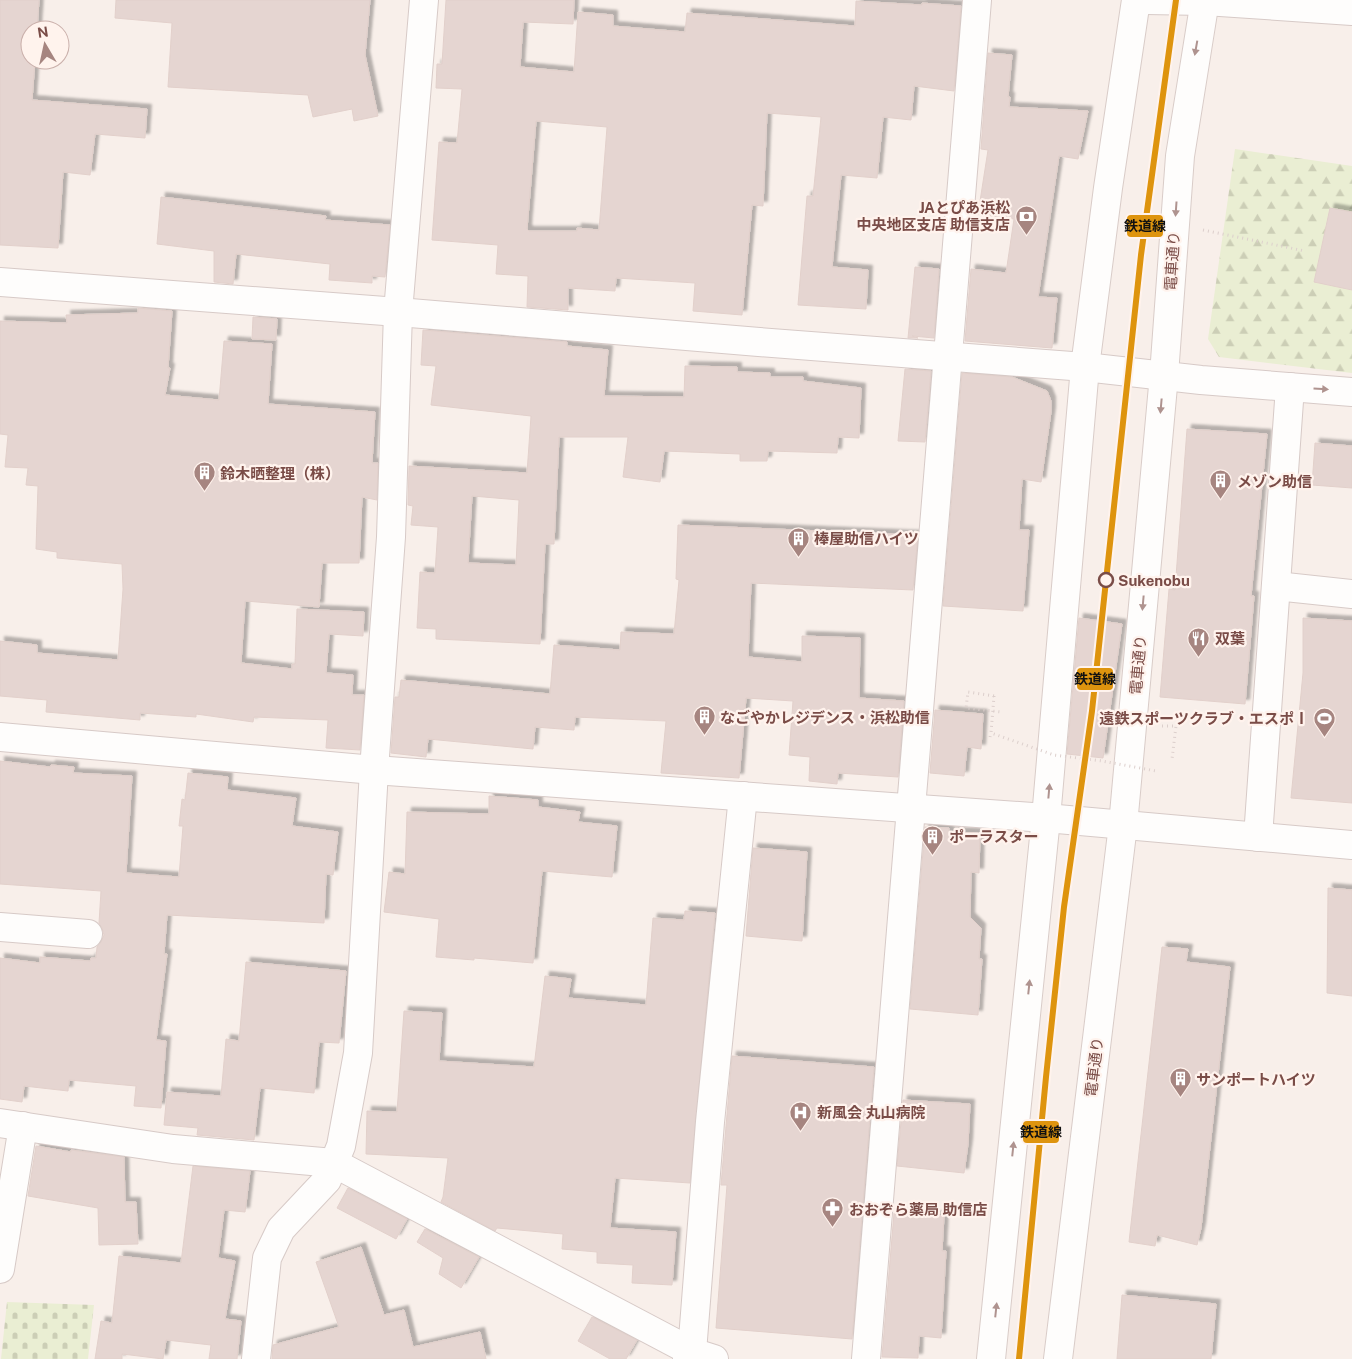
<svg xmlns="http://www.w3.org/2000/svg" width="1352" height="1359" font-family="'Public Sans','Noto Sans JP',sans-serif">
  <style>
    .forest { fill: url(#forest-firs) }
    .cemetery { fill: url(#cemetery-stones) }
    .building { fill: #e5d5d1; stroke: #e2d0cb; fill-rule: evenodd; filter: url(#shadow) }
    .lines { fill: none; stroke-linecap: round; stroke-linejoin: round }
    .street-casing { stroke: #d7cac7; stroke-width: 30 }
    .secondary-casing { stroke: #d9ccc8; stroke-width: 30 }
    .path { stroke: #dccfcc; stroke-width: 3; stroke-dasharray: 1 4; stroke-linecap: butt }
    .street { stroke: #fefdfc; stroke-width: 28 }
    .secondary { stroke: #fefdfc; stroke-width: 28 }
    .path-bridge { stroke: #dccfcc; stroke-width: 3; stroke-dasharray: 1 4; stroke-linecap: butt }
    .rail-1-casing { stroke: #fff3ed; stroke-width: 10 }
    .rail-1 { stroke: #de940e; stroke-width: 6 }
    .oneway { fill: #af938f }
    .stop-dot { fill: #fff3ed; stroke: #7a4c47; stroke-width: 2.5 }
    .labels { text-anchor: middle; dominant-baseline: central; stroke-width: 4.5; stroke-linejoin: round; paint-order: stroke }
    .poi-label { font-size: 15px; font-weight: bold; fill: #7a4c47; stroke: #fff3ed; text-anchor: start }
    .street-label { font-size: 15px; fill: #7a4c47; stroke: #fff3ed }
    .stop-label { font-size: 15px; font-weight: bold; fill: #7a4c47; stroke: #fff3ed; text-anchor: start }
    .line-badge { stroke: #fff3ed; stroke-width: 2 }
    .pale-badge-label { font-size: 14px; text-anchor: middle; font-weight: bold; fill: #111 }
  </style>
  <defs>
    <pattern id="forest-firs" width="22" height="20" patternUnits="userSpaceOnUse" patternTransform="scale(1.25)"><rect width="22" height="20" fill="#eaeed3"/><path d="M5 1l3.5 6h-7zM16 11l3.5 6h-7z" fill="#ccceb6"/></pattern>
    <pattern id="cemetery-stones" width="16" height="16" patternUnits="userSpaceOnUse" patternTransform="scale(1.25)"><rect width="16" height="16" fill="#eaeed3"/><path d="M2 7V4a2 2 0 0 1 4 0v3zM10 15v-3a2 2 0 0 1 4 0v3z" fill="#ccceb6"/></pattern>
    <filter id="shadow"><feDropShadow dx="4.5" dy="-4.5" stdDeviation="1" flood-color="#0004"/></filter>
  </defs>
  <rect width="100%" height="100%" fill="#f8efea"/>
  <polygon class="forest" points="1235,149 1352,166 1352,373 1219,357 1208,339"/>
  <polygon class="cemetery" points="7,1302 94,1305 88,1359 1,1359"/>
  <g class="building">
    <polygon points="0,0 39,0 37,30 30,30 30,60 35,60 32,100 147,109 145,138 95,134 90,175 63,172 58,248 0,245"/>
    <polygon points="116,0 370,0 365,55 378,116 354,121 352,109 313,117 308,95 168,87 172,23 115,18"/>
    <path d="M 446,0 L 574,0 L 573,24 L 523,22 L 520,67 L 574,72 L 578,12 L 613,15 L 613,26 L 685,32 L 687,13 L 855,26 L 856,1 L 922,5 L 922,3 L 961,6 L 954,91 L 914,86 L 911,120 L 883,117 L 877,178 L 841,175 L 832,267 L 868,270 L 866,309 L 798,305 L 807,196 L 813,196 L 821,117 L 767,113 L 763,206 L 752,205 L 742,315 L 693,311 L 695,283 L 616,278 L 615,291 L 568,288 L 568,310 L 527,307 L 528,276 L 496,274 L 498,245 L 432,240 L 439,142 L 457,143 L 462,89 L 436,88 L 437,64 L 442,64 ZM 536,121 L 607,127 L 599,230 L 577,228 L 577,231 L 529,231 L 527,229 Z"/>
    <polygon points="988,53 1012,55 1008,97 1010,97 1009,107 1088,111 1078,159 1059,156 1038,297 1057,298 1052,348 965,341 971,269 1006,273 1014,219 978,214 988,150 981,149"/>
    <polygon points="161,197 326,216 325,220 390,225 385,277 372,276 372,283 329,280 330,264 236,254 233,284 214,282 214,251 157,244"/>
    <polygon points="1330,208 1352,212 1352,290 1314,282"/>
    <polygon points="915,267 939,269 934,338 912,336 918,338 908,338"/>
    <polygon points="138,308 172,311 168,368 170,368 165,395 219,400 224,341 272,344 268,404 375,412 372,463 378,463 377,500 362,497 359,563 322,563 319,607 245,601 241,663 292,669 292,664 295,664 297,609 364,612 363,636 329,634 326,673 353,675 352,695 364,695 360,750 326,748 328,720 254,717 253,722 196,714 196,717 140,713 140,720 46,712 47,700 0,696 0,641 37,645 37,653 118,660 123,589 122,564 57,558 57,552 36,549 38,486 26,485 28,468 5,467 8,435 0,434 0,321 67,323 66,315 138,313"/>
    <polygon points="253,317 277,319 276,340 252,339"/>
    <path d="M 423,330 L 567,342 L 567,346 L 608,350 L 604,396 L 684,397 L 685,366 L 737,367 L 737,372 L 770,373 L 770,377 L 803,377 L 803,381 L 861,388 L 859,438 L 838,437 L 837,453 L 768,451 L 767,461 L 740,461 L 740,454 L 664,451 L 660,482 L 623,477 L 628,437 L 559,437 L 554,544 L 545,544 L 540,644 L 436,639 L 436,629 L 417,628 L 420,572 L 435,573 L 438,527 L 411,525 L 413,506 L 408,505 L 409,466 L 527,473 L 531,416 L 431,405 L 436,366 L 421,365 ZM 472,496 L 519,500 L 516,565 L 468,563 Z"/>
    <polygon points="905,369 931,371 925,442 898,441"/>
    <polygon points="962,373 1012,377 1047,391 1051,401 1051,412 1041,482 1022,479 1019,530 1029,530 1023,611 943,606"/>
    <polygon points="1187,429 1267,434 1251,596 1254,596 1245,704 1160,697 1169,589 1175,590"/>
    <polygon points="1315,443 1352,446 1352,488 1312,485"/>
    <polygon points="678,525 918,535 913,590 751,583 748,657 802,662 802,636 860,638 859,698 904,701 898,777 838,773 837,784 809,781 810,757 789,755 793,701 746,698 739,778 661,773 666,721 575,717 574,730 535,727 533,749 428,739 426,757 391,753 395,697 399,697 401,680 550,694 554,645 620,650 621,632 674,634 679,580 676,579"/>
    <polygon points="1079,618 1122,624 1103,758 1067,754"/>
    <polygon points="1303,618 1352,621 1352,803 1291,798 1303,673"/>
    <polygon points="935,710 983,714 981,749 967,747 964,776 930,773"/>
    <polygon points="0,761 50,767 51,765 74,767 73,773 132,776 126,873 179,877 183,826 179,826 182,799 185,800 188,773 228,777 227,790 296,798 292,826 338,832 333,875 326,874 324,923 167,915 164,954 167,954 156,1040 166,1041 161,1108 134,1106 136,1086 69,1080 68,1091 24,1086 22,1102 0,1099 0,958 40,963 40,957 90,961 91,958 96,958 97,947 101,942 104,935 102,928 99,923 101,891 0,884"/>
    <polygon points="489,796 538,800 538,807 580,812 578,822 617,826 612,877 542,871 533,963 474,958 474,960 436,957 439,919 384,912 389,872 405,874 407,812 489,814"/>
    <polygon points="925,827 949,828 949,832 980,833 979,873 971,872 970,917 981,928 979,959 982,959 978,1015 910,1009"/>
    <polygon points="753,848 807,852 802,941 746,936"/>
    <polygon points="1328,888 1352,890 1352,996 1327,993"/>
    <polygon points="685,911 715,913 690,1183 615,1178 610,1228 676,1232 672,1285 632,1283 633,1265 597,1263 597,1252 562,1249 563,1234 497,1228 495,1231 441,1202 443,1197 448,1158 366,1154 367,1111 397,1112 404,1011 442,1013 439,1061 534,1067 545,976 571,979 568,998 646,1005 653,918 684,920"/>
    <polygon points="1162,947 1188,949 1186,962 1230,967 1201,1228 1197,1245 1157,1235 1155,1246 1129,1242"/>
    <polygon points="246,962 346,971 339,1043 319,1042 314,1093 260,1088 254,1140 197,1135 198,1128 164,1125 167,1092 221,1096 226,1039 239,1041"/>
    <polygon points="732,1056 874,1067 852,1339 716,1328 727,1185 721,1185"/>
    <polygon points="903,1100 970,1104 968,1144 964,1173 897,1166"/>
    <polygon points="36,1146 71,1152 71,1150 124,1157 125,1202 136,1202 138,1244 99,1245 98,1208 28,1196"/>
    <polygon points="193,1166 250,1171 245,1212 224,1210 218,1258 235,1261 225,1319 241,1321 237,1359 209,1359 211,1345 166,1340 163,1359 122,1354 122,1359 95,1359 101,1321 112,1323 119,1256 181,1263"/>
    <polygon points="348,1188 407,1219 396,1239 337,1208"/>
    <polygon points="894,1213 944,1216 942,1251 946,1251 941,1338 919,1336 918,1358 882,1357"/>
    <polygon points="425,1229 479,1257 461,1288 439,1274 443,1258 417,1242"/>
    <polygon points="361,1247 384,1315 404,1310 413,1347 480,1332 486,1359 272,1359 273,1345 339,1327 316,1262"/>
    <polygon points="1122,1295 1216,1304 1211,1359 1117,1359"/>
    <polygon points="592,1317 637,1340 626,1359 610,1359 578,1341"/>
  </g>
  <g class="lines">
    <defs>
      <g id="street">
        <polyline points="1146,0 1205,1 1352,11"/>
        <polyline points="0,282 398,312 759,342 1085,367 1201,380 1352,392"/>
        <polyline points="1276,586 1352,594"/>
        <polyline points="0,737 374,770 1046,818 1352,845"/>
        <polyline points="1258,837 1290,387"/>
        <polyline points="0,927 88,934"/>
        <polyline points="0,1123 173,1149 334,1163 692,1352 714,1359"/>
        <polyline points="0,1269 23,1126"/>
        <polyline points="256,1359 267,1258 281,1229 327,1180 341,1146 358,1053 374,770 391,537 398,312 424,0"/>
        <polyline points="687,1359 692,1352 710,1122 743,796"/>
        <polyline points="866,1359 977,0"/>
      </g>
      <g id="secondary">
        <polyline points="991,1359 1046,818 1085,367 1108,188 1136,0"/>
        <polyline points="1058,1359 1123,825 1164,375 1180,156 1205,0"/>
      </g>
    </defs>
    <use href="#street" class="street-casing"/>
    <use href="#secondary" class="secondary-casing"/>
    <g class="path">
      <polyline points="1203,230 1305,251"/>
      <polyline points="994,696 968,692 966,708 1001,712"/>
      <polyline points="1162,726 1176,726 1172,759"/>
      <polyline points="990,737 991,733"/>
    </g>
    <use href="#street" class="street"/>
    <use href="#secondary" class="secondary"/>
    <polyline class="path-bridge" points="994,696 991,733 1054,755 1102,761 1156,771"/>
    <defs>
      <polyline id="rail-1" points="1019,1359 1046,1077 1064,907 1092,711 1141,255 1176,0"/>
    </defs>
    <use href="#rail-1" class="rail-1-casing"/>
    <use href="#rail-1" class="rail-1"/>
  </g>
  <defs><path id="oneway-solid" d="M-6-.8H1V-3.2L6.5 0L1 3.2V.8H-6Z" transform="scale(1.25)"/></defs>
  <g class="oneway">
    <use href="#oneway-solid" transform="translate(1196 48) rotate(100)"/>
    <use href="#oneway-solid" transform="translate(1176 209) rotate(94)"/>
    <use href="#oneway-solid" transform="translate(1321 389) rotate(4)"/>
    <use href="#oneway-solid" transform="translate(1161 406) rotate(95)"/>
    <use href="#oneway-solid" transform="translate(1143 603) rotate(95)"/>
    <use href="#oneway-solid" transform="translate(1049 791) rotate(-85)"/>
    <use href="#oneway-solid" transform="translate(1029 987) rotate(-84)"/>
    <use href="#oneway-solid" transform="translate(1013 1149) rotate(-84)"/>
    <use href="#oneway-solid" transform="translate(996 1310) rotate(-84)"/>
  </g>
  <defs>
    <symbol id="bank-pin" viewBox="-11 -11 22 30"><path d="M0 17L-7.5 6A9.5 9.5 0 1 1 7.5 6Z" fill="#a68580" stroke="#fff3ed"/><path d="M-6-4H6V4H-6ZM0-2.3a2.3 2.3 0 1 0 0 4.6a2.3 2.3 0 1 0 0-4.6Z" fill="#fff"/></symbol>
    <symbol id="building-pin" viewBox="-11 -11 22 30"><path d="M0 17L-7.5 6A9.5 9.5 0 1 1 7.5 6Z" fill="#a68580" stroke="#fff3ed"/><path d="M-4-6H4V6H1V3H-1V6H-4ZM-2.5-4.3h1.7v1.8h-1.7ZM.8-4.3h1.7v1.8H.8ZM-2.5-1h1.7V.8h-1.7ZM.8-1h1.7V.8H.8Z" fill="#fff"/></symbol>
    <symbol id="restaurant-pin" viewBox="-11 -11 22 30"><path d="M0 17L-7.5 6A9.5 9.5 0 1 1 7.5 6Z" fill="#a68580" stroke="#fff3ed"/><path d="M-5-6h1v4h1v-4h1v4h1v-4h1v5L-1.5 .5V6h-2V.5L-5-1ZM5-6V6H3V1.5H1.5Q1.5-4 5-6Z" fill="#fff"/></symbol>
    <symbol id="stadium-pin" viewBox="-11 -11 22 30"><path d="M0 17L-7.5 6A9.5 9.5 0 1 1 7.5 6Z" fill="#a68580" stroke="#fff3ed"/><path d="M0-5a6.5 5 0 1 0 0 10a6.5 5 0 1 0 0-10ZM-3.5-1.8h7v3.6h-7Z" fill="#fff"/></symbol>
    <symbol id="hospital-pin" viewBox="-11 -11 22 30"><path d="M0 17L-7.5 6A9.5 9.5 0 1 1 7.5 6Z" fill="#a68580" stroke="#fff3ed"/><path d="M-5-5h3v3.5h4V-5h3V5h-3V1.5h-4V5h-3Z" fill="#fff"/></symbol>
    <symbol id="pharmacy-pin" viewBox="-11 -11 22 30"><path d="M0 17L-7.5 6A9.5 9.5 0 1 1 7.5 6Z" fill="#a68580" stroke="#fff3ed"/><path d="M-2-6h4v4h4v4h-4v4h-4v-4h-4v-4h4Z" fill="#fff"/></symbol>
  </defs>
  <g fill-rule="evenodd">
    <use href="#bank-pin" x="1014" y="204" width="25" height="34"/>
    <use href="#building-pin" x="192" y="460" width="25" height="34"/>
    <use href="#building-pin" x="1208" y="468" width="25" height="34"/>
    <use href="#building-pin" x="786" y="526" width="25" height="34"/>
    <use href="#restaurant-pin" x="1186" y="626" width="25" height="34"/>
    <use href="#building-pin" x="692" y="704" width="25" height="34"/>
    <use href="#stadium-pin" x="1312" y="706" width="25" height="34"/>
    <use href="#building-pin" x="920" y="824" width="25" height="34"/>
    <use href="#building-pin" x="1168" y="1066" width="25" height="34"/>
    <use href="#hospital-pin" x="788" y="1100" width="25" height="34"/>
    <use href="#pharmacy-pin" x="820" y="1196" width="25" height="34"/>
  </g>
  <circle class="stop-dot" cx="1106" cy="580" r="7"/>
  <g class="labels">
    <g class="poi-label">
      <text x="1010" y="207" text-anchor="end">JAとぴあ浜松<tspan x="1010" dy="17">中央地区支店 助信支店</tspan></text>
      <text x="220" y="473">鈴木晒整理（株）</text>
      <text x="1237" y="481">メゾン助信</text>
      <text x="814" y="538">棒屋助信ハイツ</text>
      <text x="1215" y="638">双葉</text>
      <text x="720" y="717">なごやかレジデンス・浜松助信</text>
      <text x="1309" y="718" text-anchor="end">遠鉄スポーツクラブ・エスポⅠ</text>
      <text x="949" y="836">ポーラスター</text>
      <text x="1196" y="1079">サンポートハイツ</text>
      <text x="817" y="1112">新風会 丸山病院</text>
      <text x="849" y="1209">おおぞら薬局 助信店</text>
    </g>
    <g class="street-label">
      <text transform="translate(1172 261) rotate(-86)">電車通り</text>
      <text transform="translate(1138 665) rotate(-85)">電車通り</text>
      <text transform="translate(1094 1067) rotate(-83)">電車通り</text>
    </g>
    <g class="stop-label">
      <text x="1118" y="580">Sukenobu</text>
    </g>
  </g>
  <g class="line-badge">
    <rect x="1126" y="214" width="38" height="24" rx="5" fill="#de940e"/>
    <rect x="1076" y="667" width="38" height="24" rx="5" fill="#de940e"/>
    <rect x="1022" y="1120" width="38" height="24" rx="5" fill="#de940e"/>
  </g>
  <g class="pale-badge-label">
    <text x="1145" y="231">鉄道線</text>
    <text x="1095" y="684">鉄道線</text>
    <text x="1041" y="1137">鉄道線</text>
  </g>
  <g transform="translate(45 45) rotate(351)"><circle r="24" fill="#fff3ed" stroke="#cab0ab"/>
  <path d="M0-4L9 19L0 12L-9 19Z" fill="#a68580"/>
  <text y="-8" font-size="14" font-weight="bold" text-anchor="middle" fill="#7a4c47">N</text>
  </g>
</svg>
